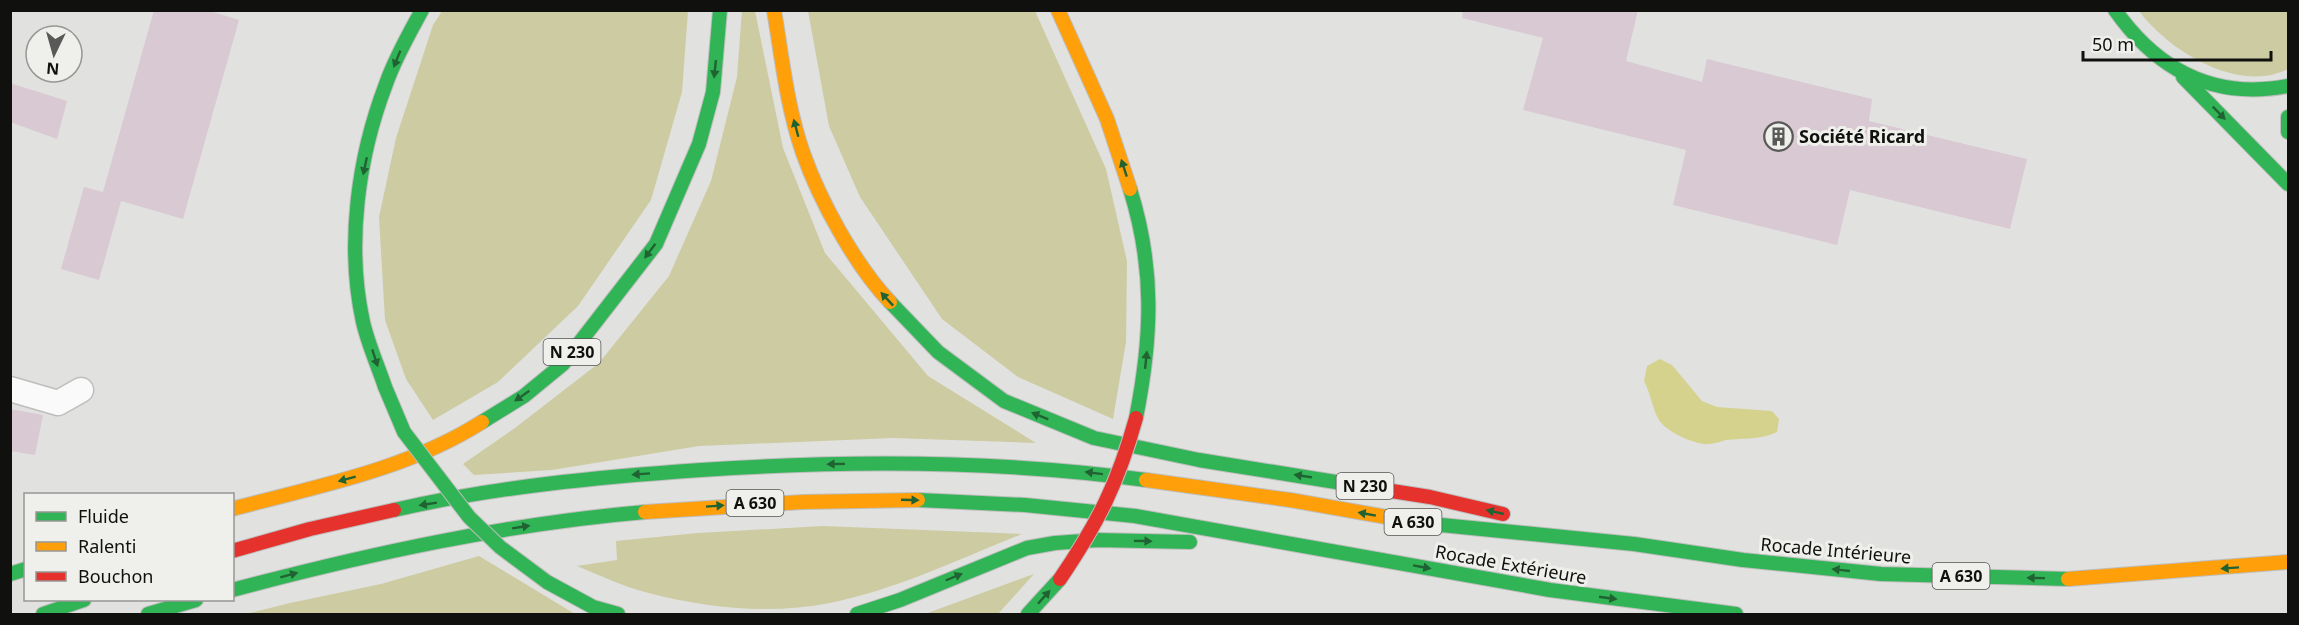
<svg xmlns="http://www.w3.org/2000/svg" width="2299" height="625" font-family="'Noto Sans',sans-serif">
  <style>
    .green { fill: #cccba1 }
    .water { fill: #d5d28d }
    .building { fill: #d9c9d3 }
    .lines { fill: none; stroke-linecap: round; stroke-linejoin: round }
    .street-casing { stroke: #bebebd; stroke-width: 27 }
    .fast-casing { stroke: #bebebd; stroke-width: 16 }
    .slow-casing { stroke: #bebebd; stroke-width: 16 }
    .jam-casing { stroke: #bebebd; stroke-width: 16 }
    .street { stroke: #fafafa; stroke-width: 24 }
    .fast { stroke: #30b455; stroke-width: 14 }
    .slow { stroke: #ff9f0a; stroke-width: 14 }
    .jam { stroke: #e5322d; stroke-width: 14 }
    .fast-bridge-casing { stroke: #bebebd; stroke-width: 16; stroke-linecap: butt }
    .jam-bridge-casing { stroke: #bebebd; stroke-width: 16; stroke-linecap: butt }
    .fast-bridge { stroke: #30b455; stroke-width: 14 }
    .jam-bridge { stroke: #e5322d; stroke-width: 14 }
    .oneway { fill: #206232 }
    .labels { text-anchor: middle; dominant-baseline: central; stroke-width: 6; stroke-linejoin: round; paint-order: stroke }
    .shield { fill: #efefec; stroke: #535351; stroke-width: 1.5 }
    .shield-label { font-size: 16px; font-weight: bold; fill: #10100f }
    .poi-label { font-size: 18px; font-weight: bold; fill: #10100f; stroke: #efefec; text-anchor: start }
    .street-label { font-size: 18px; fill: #10100f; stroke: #efefec }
  </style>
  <rect width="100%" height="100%" fill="#e1e1e0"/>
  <g class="green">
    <polygon points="742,10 755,11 783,148 825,253 928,376 1036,443 893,438 699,446 552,470 474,475 463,464 515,428 599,363 669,276 711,181 737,77"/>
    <polygon points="442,11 688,11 682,92 651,200 578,306 498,382 433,420 406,379 385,320 379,217 396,138 433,25"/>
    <polygon points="808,11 1035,11 1106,169 1127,261 1126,342 1113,419 1018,377 942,319 860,197 829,126"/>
    <path d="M 2139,11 L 2288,11 L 2288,69 C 2238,94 2169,51 2139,11 Z"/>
    <path d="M 823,526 L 1022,534 C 959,559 896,590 830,603 C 770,615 704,608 645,592 C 622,586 599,575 577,566 L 617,560 L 616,541 L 698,533 Z"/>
    <polygon points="479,556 575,614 246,614 290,603 381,584"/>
    <polygon points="1034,574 998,614 925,614"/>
  </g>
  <path class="water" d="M 1660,359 L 1672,365 L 1702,401 L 1717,407 L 1772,411 L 1779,419 L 1777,432 C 1761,440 1744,438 1726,440 C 1719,442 1711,445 1704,444 C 1690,442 1667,432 1659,420 C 1652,408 1651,394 1644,381 L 1647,366 Z"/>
  <g class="building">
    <polygon points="154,10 207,10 239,20 183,219 121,201 99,280 61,269 84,187 103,192"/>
    <polygon points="1463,10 1638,10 1626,61 1702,82 1707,59 1872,99 1869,121 2027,159 2010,229 1850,190 1837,245 1673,205 1686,150 1523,110 1543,38 1462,18"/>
    <polygon points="10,83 67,101 57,139 10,122"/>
    <polygon points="10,409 43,415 35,455 10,451"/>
  </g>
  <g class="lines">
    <defs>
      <polyline id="street" points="10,389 58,403 81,390"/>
      <g id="fast">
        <path d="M 2115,10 C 2158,71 2214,100 2288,86"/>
        <polyline points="2183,77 2288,184"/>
        <polyline points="2288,117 2288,132"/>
        <path d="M 1130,189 C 1155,269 1152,337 1136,418"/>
        <polyline points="890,302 938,352 1004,401 1094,438 1199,460 1379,489"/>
        <path d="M 385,387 C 378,366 368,344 363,322 C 346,245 358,157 386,84 C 395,58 409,34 422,10"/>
        <polyline points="482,422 524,396 563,364 656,244 699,144 713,92 720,10"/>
        <polyline points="918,500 1025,505 1135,516 1550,590 1736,614"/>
        <path d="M 394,510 C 494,487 598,477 701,470 C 849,460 998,460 1146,480"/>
        <polyline points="1421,523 1634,544 1743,560 1881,574 2068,579"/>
        <polyline points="10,574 26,569"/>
        <polyline points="547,582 593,607 618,614"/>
        <path d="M 232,590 C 368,554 505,524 645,512"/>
        <polyline points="43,614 84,600"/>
        <polyline points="148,614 196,600"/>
        <polyline points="857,614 900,600 1027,548 1055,543 1097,540 1190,542"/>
        <polyline points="1028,614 1060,579"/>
      </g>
      <g id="slow">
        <path d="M 774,10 C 782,58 787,107 803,153 C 820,201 855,265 890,302"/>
        <polyline points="1058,10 1107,119 1130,189"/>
        <polyline points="1146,480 1290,500 1421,523"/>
        <path d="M 232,509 C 318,486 406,470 482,422"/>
        <polyline points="645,512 803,502 918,500"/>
        <polyline points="2068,579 2288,562"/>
      </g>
      <g id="jam">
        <polyline points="1379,489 1430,497 1503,514"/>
        <polyline points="232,551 310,529 394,510"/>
      </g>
    </defs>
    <use href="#street" class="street-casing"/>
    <use href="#fast" class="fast-casing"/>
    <use href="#slow" class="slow-casing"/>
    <use href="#jam" class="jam-casing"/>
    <use href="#street" class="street"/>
    <use href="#fast" class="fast"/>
    <use href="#slow" class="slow"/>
    <use href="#jam" class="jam"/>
    <defs>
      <polyline id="fast-bridge" points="385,387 404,432 469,517 500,547 547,582"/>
      <path id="jam-bridge" d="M 1060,579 C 1098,523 1118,483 1136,418"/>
    </defs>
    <use href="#fast-bridge" class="fast-bridge-casing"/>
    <use href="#jam-bridge" class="jam-bridge-casing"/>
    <use href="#fast-bridge" class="fast-bridge"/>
    <use href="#jam-bridge" class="jam-bridge"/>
  </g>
  <defs><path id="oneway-solid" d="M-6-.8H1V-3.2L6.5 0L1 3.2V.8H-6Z" transform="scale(1.5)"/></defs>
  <g class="oneway">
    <use href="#oneway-solid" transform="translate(397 59) rotate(112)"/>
    <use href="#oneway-solid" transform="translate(715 69) rotate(96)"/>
    <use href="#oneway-solid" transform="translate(2219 113) rotate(46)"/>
    <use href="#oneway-solid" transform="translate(796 128) rotate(-105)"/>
    <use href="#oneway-solid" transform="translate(365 166) rotate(102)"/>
    <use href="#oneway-solid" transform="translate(1124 168) rotate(-108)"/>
    <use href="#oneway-solid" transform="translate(650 251) rotate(127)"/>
    <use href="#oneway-solid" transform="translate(887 299) rotate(-133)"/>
    <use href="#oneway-solid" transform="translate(375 358) rotate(72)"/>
    <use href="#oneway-solid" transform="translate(1146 360) rotate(-84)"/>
    <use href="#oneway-solid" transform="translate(522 396) rotate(145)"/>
    <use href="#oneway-solid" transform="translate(1040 416) rotate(-158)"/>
    <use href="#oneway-solid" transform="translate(836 464) rotate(179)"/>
    <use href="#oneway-solid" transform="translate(1094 473) rotate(-173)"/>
    <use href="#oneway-solid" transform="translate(641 474) rotate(176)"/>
    <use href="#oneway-solid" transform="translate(1303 476) rotate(-171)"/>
    <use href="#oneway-solid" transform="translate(347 479) rotate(165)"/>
    <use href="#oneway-solid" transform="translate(910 500) rotate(2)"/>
    <use href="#oneway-solid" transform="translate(428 504) rotate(171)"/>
    <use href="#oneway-solid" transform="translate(715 506) rotate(-4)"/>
    <use href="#oneway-solid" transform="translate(1495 512) rotate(-167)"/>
    <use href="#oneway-solid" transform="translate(1367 514) rotate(-170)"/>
    <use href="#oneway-solid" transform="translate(521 527) rotate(-9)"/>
    <use href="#oneway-solid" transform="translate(1143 541) rotate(1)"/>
    <use href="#oneway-solid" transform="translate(1422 567) rotate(10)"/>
    <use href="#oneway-solid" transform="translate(2230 568) rotate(176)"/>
    <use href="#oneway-solid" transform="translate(1841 570) rotate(-174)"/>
    <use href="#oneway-solid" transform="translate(289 575) rotate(-15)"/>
    <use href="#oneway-solid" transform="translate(954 577) rotate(-23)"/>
    <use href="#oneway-solid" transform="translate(2036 578) rotate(-179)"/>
    <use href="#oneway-solid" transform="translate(1044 597) rotate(-48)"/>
    <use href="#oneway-solid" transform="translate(1608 598) rotate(8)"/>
  </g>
  <defs>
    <symbol id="building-ring" viewBox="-11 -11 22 22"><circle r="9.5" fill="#efefec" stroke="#595958" stroke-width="1.5"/><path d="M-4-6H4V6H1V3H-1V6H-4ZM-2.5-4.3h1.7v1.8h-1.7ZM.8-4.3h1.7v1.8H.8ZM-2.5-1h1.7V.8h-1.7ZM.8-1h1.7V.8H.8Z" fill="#595958"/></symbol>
  </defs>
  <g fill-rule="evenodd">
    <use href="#building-ring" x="1762" y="120" width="33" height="33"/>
  </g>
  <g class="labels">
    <g class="shield">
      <rect x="543.5" y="339" width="57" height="26" rx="4.5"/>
      <rect x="1336.5" y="473" width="57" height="26" rx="4.5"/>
      <rect x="726.5" y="490" width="57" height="26" rx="4.5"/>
      <rect x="1384.5" y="509" width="57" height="26" rx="4.5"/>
      <rect x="1932.5" y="563" width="57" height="26" rx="4.5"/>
    </g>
    <g class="shield-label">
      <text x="572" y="352">N 230</text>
      <text x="1365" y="486">N 230</text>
      <text x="755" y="503">A 630</text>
      <text x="1413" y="522">A 630</text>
      <text x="1961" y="576">A 630</text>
    </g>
    <g class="poi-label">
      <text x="1799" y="136">Société Ricard</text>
    </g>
    <g class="street-label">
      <text transform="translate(1836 550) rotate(5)">Rocade Intérieure</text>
      <text transform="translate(1511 564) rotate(10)">Rocade Extérieure</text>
    </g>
  </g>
  <rect width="2299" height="625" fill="none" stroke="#10100f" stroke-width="24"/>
  <rect x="24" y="493" width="210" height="108" fill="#efefec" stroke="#969694" stroke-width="1.5"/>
  <rect x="36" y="512" width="30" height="9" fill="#30b455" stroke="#969694" stroke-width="1.5"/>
  <text x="78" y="523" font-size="18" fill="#10100f">Fluide</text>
  <rect x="36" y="542" width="30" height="9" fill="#ff9f0a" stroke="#969694" stroke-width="1.5"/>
  <text x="78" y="553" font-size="18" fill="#10100f">Ralenti</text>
  <rect x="36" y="572" width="30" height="9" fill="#e5322d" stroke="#969694" stroke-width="1.5"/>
  <text x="78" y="583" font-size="18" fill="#10100f">Bouchon</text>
  <g transform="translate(54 54) rotate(185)"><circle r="28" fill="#efefec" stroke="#969694" stroke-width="1.5"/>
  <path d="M0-4.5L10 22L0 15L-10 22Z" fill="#595958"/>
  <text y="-9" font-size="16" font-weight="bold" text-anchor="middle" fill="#10100f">N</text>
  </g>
  <path d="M2083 51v9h188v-9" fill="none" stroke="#10100f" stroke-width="3"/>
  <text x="2092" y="51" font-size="18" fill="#10100f" stroke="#efefec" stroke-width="4.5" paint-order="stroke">50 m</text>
</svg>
